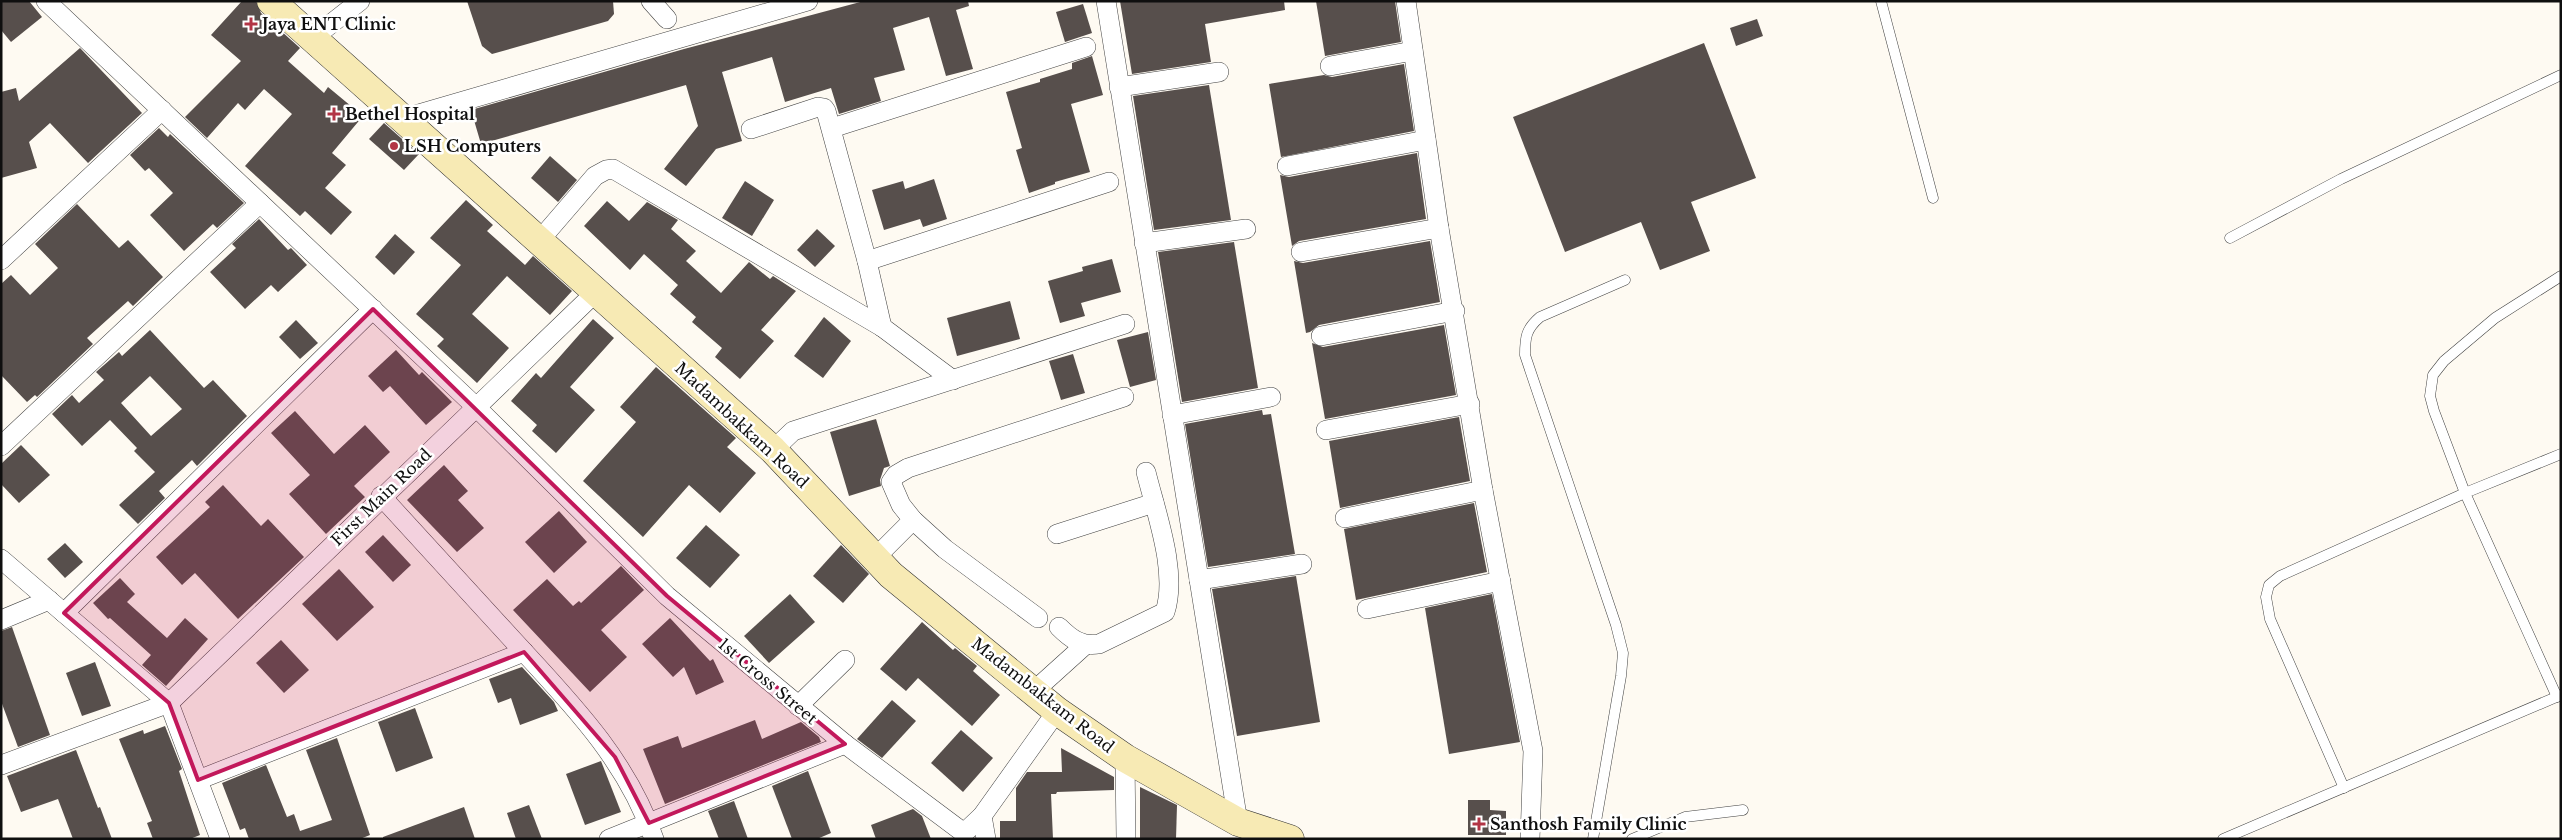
<svg xmlns="http://www.w3.org/2000/svg" width="2562" height="840" font-family="'Libre Baskerville',serif">
  <style>
    .building { fill: #574f4c; fill-rule: evenodd }
    .lines { fill: none; stroke-linecap: round; stroke-linejoin: round }
    .lane-casing { stroke: #424242; stroke-width: 11 }
    .street-casing { stroke: #424242; stroke-width: 20 }
    .secondary-casing { stroke: #313131; stroke-width: 29 }
    .lane { stroke: #fff; stroke-width: 10 }
    .street { stroke: #fff; stroke-width: 19 }
    .secondary { stroke: #f7eab4; stroke-width: 28 }
    .marked { fill: #c2185b; fill-opacity: 0.2; stroke: #c2185b; stroke-width: 4; stroke-linejoin: round }
    .poi-dot { fill: #b23445; stroke: #fff; stroke-width: 2 }
    .labels { text-anchor: middle; dominant-baseline: central; stroke-width: 5; stroke-linejoin: round; paint-order: stroke }
    .poi-label { font-size: 16px; font-weight: bold; fill: #0f0f0f; stroke: #fff; text-anchor: start }
    .street-label { font-size: 16px; fill: #0f0f0f; stroke: #fff }
  </style>
  <rect width="100%" height="100%" fill="#fefaf2"/>
  <g class="building">
    <polygon points="1,1 29,1 42,17 11,42 1,30"/>
    <polygon points="242,1 256,1 261,13 300,48 288,61 324,93 328,87 363,116 332,153 346,165 325,188 352,212 331,235 305,211 300,216 245,166 292,114 264,89 245,110 238,103 207,138 185,117 241,61 211,35"/>
    <polygon points="467,1 613,1 614,14 608,21 492,54 482,46"/>
    <polygon points="864,1 968,1 969,6 956,10 973,69 946,76 929,17 893,28 905,70 874,78 881,101 839,114 831,88 785,102 772,57 722,72 742,141 716,149 686,186 664,169 698,126 686,85 481,144 471,110 684,49"/>
    <polygon points="1120,1 1284,1 1285,10 1205,24 1211,62 1132,74"/>
    <polygon points="1316,1 1395,1 1401,42 1325,56"/>
    <polygon points="1083,4 1092,33 1065,42 1056,12"/>
    <polygon points="1757,19 1763,36 1736,46 1730,28"/>
    <polygon points="1704,43 1756,178 1691,202 1710,251 1660,270 1641,222 1565,252 1513,117"/>
    <polygon points="80,48 142,113 88,163 50,123 29,142 37,168 1,178 1,92 16,88 19,101"/>
    <polygon points="1092,56 1103,95 1071,104 1090,172 1055,182 1055,184 1029,193 1016,150 1022,148 1006,92 1040,82 1040,79 1072,69 1072,63"/>
    <polygon points="1404,64 1414,131 1281,157 1269,84 1324,75 1332,77"/>
    <polygon points="1209,85 1231,220 1154,230 1133,96"/>
    <polygon points="384,123 419,154 404,170 369,139"/>
    <polygon points="159,128 168,137 170,134 244,203 217,228 213,224 184,251 150,215 173,193 149,168 145,171 130,155"/>
    <polygon points="1417,153 1426,219 1299,241 1292,246 1280,175 1289,177"/>
    <polygon points="550,156 577,180 558,202 531,178"/>
    <polygon points="934,179 947,219 923,227 920,219 884,230 872,190 903,181 905,189"/>
    <polygon points="745,181 774,200 752,236 722,218"/>
    <polygon points="466,200 493,225 487,231 525,265 533,256 572,291 550,315 507,276 472,314 509,348 477,383 437,346 444,339 416,314 461,265 430,238"/>
    <polygon points="607,201 629,221 647,202 678,220 671,229 696,251 686,261 721,293 749,262 770,279 773,276 796,291 761,330 774,341 740,379 715,357 722,348 692,322 696,317 670,294 678,285 644,254 630,270 584,226"/>
    <polygon points="77,204 119,248 128,240 163,277 133,306 128,301 87,338 93,344 37,397 35,395 27,402 1,375 1,284 11,275 30,295 58,268 35,244"/>
    <polygon points="259,219 288,250 291,248 307,265 278,292 271,285 245,309 210,272 236,248 232,244"/>
    <polygon points="817,229 835,246 815,267 797,250"/>
    <polygon points="395,234 415,252 394,275 375,257"/>
    <polygon points="1430,241 1440,302 1319,325 1310,332 1306,333 1294,261 1303,263"/>
    <polygon points="1234,242 1258,388 1182,402 1158,252"/>
    <polygon points="1112,259 1121,292 1081,303 1085,316 1060,323 1048,281 1083,271 1082,267"/>
    <polygon points="1010,301 1020,339 957,356 947,318"/>
    <polygon points="824,317 851,341 823,378 794,356"/>
    <polygon points="593,319 614,338 570,387 595,410 556,453 532,431 537,425 511,401 536,373 541,378"/>
    <polygon points="296,320 318,343 300,359 279,337"/>
    <polygon points="1444,325 1456,395 1325,419 1312,343 1323,347"/>
    <path d="M 150,330 L 204,388 L 213,380 L 247,416 L 197,466 L 192,460 L 159,491 L 165,498 L 138,524 L 119,505 L 155,472 L 134,451 L 137,448 L 110,420 L 82,446 L 52,414 L 72,395 L 79,403 L 104,380 L 96,372 L 119,352 L 122,356 ZM 150,376 L 182,409 L 151,436 L 121,403 Z"/>
    <polygon points="1148,332 1156,380 1130,387 1117,340"/>
    <polygon points="396,350 419,375 422,372 452,402 426,425 390,386 383,392 368,376"/>
    <polygon points="1073,354 1085,393 1061,400 1049,361"/>
    <polygon points="656,367 736,438 727,447 756,473 720,513 689,485 643,537 583,481 636,422 620,407"/>
    <polygon points="1262,410 1263,415 1271,414 1295,554 1208,567 1185,424"/>
    <polygon points="295,411 334,454 365,425 390,452 354,486 365,497 326,534 289,494 310,475 271,433"/>
    <polygon points="1459,417 1470,481 1340,508 1329,441"/>
    <polygon points="876,419 890,466 884,468 880,480 881,486 849,496 830,432"/>
    <polygon points="21,445 50,475 19,503 1,484 1,464"/>
    <polygon points="444,465 468,491 458,500 484,528 457,552 407,500"/>
    <polygon points="223,485 261,526 268,519 304,557 238,619 195,573 182,585 156,557 210,507 205,502"/>
    <polygon points="1474,503 1487,572 1356,600 1344,529"/>
    <polygon points="559,511 587,542 554,573 525,542"/>
    <polygon points="706,525 740,555 710,588 676,558"/>
    <polygon points="383,535 411,565 393,582 365,552"/>
    <polygon points="65,543 83,562 65,578 47,559"/>
    <polygon points="841,545 869,574 843,603 813,576"/>
    <polygon points="621,566 644,590 601,630 627,657 590,692 513,610 547,579 573,606 579,601 581,603"/>
    <polygon points="339,569 374,607 337,641 302,604"/>
    <polygon points="1296,576 1320,722 1237,736 1212,589"/>
    <polygon points="120,578 135,594 127,602 167,638 185,618 208,639 166,686 142,665 151,655 110,618 108,619 93,603"/>
    <polygon points="790,594 815,622 769,663 744,636"/>
    <polygon points="1492,594 1520,742 1449,754 1425,608"/>
    <polygon points="670,618 710,661 713,659 724,682 696,695 684,667 673,677 642,644"/>
    <polygon points="922,622 953,650 955,648 977,666 973,671 1000,695 972,726 918,678 906,691 880,669"/>
    <polygon points="12,627 50,735 18,747 1,701 1,631"/>
    <polygon points="281,640 309,670 284,693 256,663"/>
    <polygon points="95,662 111,706 82,716 66,673"/>
    <polygon points="522,667 554,702 558,711 520,725 511,698 498,703 489,679"/>
    <polygon points="892,700 916,721 882,758 857,739"/>
    <polygon points="415,708 433,758 396,772 378,722"/>
    <polygon points="755,720 762,739 801,722 819,737 821,742 665,804 643,749 678,736 682,748"/>
    <polygon points="165,726 182,769 179,771 200,835 190,839 153,839 147,823 152,821 119,739 143,730 144,734"/>
    <polygon points="961,730 993,758 963,792 931,763"/>
    <polygon points="337,738 370,835 360,839 249,839 245,828 240,830 222,783 266,765 287,817 294,814 300,831 332,820 306,750"/>
    <polygon points="1061,748 1114,777 1114,790 1057,792 1056,794 1051,794 1053,839 1000,839 1000,821 1016,821 1016,788 1027,772 1062,772"/>
    <polygon points="76,750 98,808 100,807 112,839 73,839 58,799 21,812 7,776"/>
    <polygon points="601,761 621,812 585,825 566,774"/>
    <polygon points="808,771 831,833 817,839 792,839 772,786"/>
    <polygon points="1140,787 1177,805 1176,839 1140,839"/>
    <polygon points="1468,800 1490,800 1490,810 1506,811 1506,835 1468,835"/>
    <polygon points="734,801 748,839 719,839 708,811"/>
    <polygon points="529,805 542,839 516,839 507,813"/>
    <polygon points="464,807 475,839 383,839 383,837"/>
    <polygon points="913,809 922,816 931,839 876,839 871,825"/>
  </g>
  <g class="lines">
    <defs>
      <g id="lane">
        <polyline points="1881,1 1933,198"/>
        <polyline points="2230,238 2341,179 2561,75"/>
        <polyline points="2557,697 2465,493 2561,454"/>
        <polyline points="2344,788 2270,619 2266,597 2269,585 2280,576 2465,493 2434,411 2430,396 2433,375 2444,361 2495,318 2561,276"/>
        <path d="M 1593,839 L 1621,676 L 1623,653 L 1616,625 L 1525,355 C 1525,337 1526,329 1540,317 L 1625,280"/>
        <polyline points="1632,839 1685,817 1743,810"/>
        <polyline points="2223,839 2561,695"/>
      </g>
      <g id="street">
        <polyline points="46,1 475,406 667,596 845,744 964,833 982,816 1057,711"/>
        <polyline points="651,1 667,19"/>
        <polyline points="1106,1 1238,822"/>
        <polyline points="1406,1 1439,228 1483,490 1533,751 1530,839"/>
        <polyline points="313,38 360,1"/>
        <polyline points="1330,66 1413,51"/>
        <polyline points="1119,87 1219,72"/>
        <polyline points="401,119 808,1"/>
        <polyline points="832,128 1086,47"/>
        <polyline points="751,129 818,107 824,108 826,111 867,261 882,327"/>
        <polyline points="1287,166 1426,140"/>
        <polyline points="539,241 595,176 606,170 613,169 882,327 953,380"/>
        <polyline points="1144,243 1246,229"/>
        <polyline points="1301,252 1439,228"/>
        <polyline points="1,260 162,110"/>
        <polyline points="867,261 1109,182"/>
        <polyline points="1321,336 1455,311"/>
        <polyline points="1172,415 1271,397"/>
        <polyline points="1326,430 1470,404"/>
        <polyline points="1,446 260,203"/>
        <polyline points="773,450 793,431 1125,324"/>
        <path d="M 381,496 C 425,544 469,592 512,639 C 568,700 627,759 654,839"/>
        <polyline points="1345,518 1483,490"/>
        <polyline points="913,520 945,549 1038,618"/>
        <polyline points="1057,534 1154,503"/>
        <polyline points="875,558 913,520 901,505 891,482 896,475 908,468 1124,397"/>
        <polyline points="1,559 169,703 220,839"/>
        <polyline points="1199,580 1302,564"/>
        <polyline points="1367,609 1501,581"/>
        <polyline points="64,613 373,309"/>
        <polyline points="1,620 49,600"/>
        <path d="M 1059,627 C 1071,639 1082,647 1099,644 L 1165,612 C 1178,572 1156,513 1146,472"/>
        <polyline points="1034,691 1085,645"/>
        <polyline points="798,706 845,660"/>
        <polyline points="1125,758 1126,839"/>
        <polyline points="1,765 169,703 596,292"/>
        <polyline points="198,780 524,652"/>
        <polyline points="982,816 986,839"/>
        <polyline points="609,839 845,744"/>
      </g>
      <polyline id="secondary" points="271,1 773,450 891,575 1057,711 1125,758 1238,822 1290,839"/>
    </defs>
    <use href="#lane" class="lane-casing"/>
    <use href="#street" class="street-casing"/>
    <use href="#secondary" class="secondary-casing"/>
    <use href="#lane" class="lane"/>
    <use href="#street" class="street"/>
    <use href="#secondary" class="secondary"/>
  </g>
  <path class="marked" d="M 373,309 L 667,596 L 845,744 L 649,823 L 615,757 L 524,652 L 198,780 L 169,703 L 64,613 Z"/>
  <g class="poi-dot">
    <path d="M248.5 16.5h5v5h5v5h-5v5h-5v-5h-5v-5h5z"/>
    <path d="M331.5 106.5h5v5h5v5h-5v5h-5v-5h-5v-5h5z"/>
    <circle cx="394" cy="146" r="5"/>
    <path d="M1476.5 816.5h5v5h5v5h-5v5h-5v-5h-5v-5h5z"/>
  </g>
  <g class="labels">
    <g class="poi-label">
      <text x="262" y="24">Jaya ENT Clinic</text>
      <text x="345" y="114">Bethel Hospital</text>
      <text x="404" y="146">LSH Computers</text>
      <text x="1490" y="824">Santhosh Family Clinic</text>
    </g>
    <g class="street-label">
      <text transform="translate(742 425) rotate(43)">Madambakkam Road</text>
      <text transform="translate(381 497) rotate(-44)">First Main Road</text>
      <text transform="translate(768 681) rotate(40)">1st Cross Street</text>
      <text transform="translate(1043 695) rotate(38)">Madambakkam Road</text>
    </g>
  </g>
  <rect width="2562" height="840" fill="none" stroke="#0f0f0f" stroke-width="5"/>
</svg>
